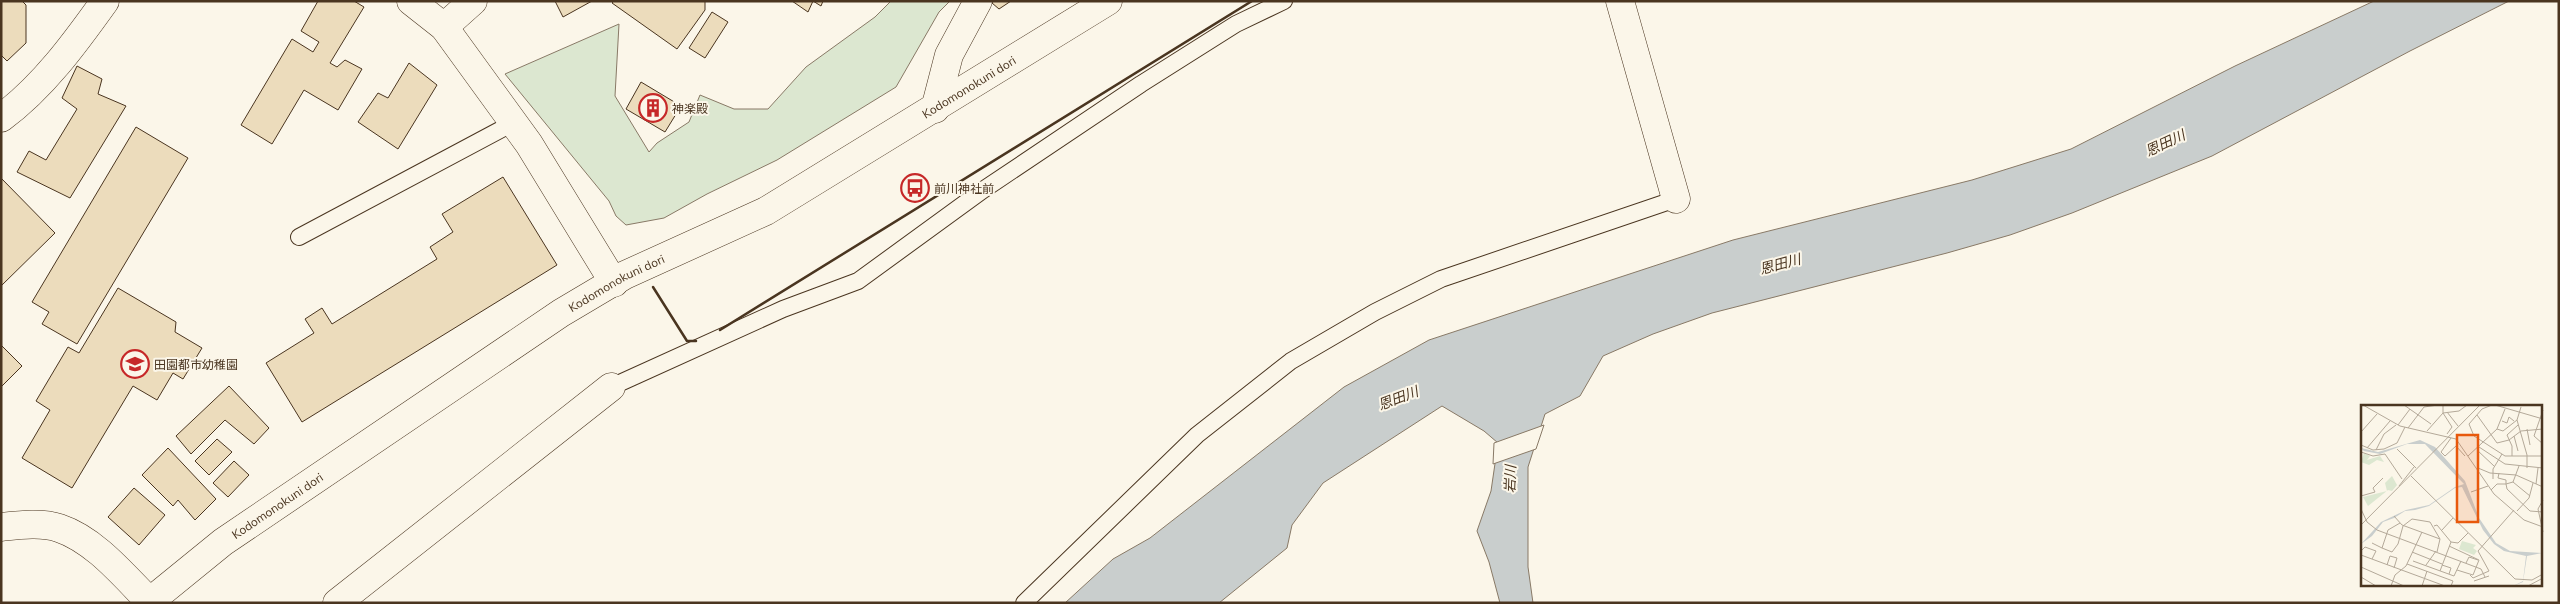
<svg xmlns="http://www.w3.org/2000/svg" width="2560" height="604" font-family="Mulish,'Noto Sans JP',sans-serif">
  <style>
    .green { fill: #dce7d0; stroke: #887966 }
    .water { fill: #c9cecd; stroke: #887966 }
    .pier { fill: #fbf6e9; stroke: #887966 }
    .building { fill: #ecdcbc; stroke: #4a3520 }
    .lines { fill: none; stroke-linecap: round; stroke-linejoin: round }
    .lane-casing { stroke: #4a3520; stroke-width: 18 }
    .street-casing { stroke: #4a3520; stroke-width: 29 }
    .secondary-casing { stroke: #4a3520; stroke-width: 29 }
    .lane { stroke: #fbf6e9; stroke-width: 16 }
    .street { stroke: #fbf6e9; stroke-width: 28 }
    .secondary { stroke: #fbf6e9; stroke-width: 28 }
    .wall { stroke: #4a3520; stroke-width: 2.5 }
    .labels { text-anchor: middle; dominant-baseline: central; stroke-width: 4; stroke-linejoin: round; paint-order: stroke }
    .street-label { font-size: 12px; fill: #4a3520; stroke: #fbf6e9 }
    .poi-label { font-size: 12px; fill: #4a3520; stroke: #fbf6e9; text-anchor: start }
    .water-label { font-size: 14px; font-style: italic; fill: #4a3520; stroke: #fbf6e9 }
    .inset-road { fill: none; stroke: #b4a999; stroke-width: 1 }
    .view { fill: #e8590c; fill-opacity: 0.15; stroke: #e8590c; stroke-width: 2.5 }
    .inset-edge { fill: none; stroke: #4a3520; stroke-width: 2.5 }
  </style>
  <rect width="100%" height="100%" fill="#fbf6e9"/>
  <polygon class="green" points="891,1 950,1 939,12 896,87 777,160 707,194 664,218 626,225 616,216 609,201 505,74 619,24 615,96 649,152 657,143 689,122 700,95 734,109 768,109 806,67 875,17"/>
  <polygon class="water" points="2374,1 2509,1 2410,51 2212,156 2072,213 2010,235 1947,253 1712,313 1653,334 1603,356 1580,396 1545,414 1528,467 1528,567 1533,603 1500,603 1489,562 1477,531 1491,491 1498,443 1484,431 1442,406 1323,483 1292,525 1287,548 1219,603 1065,603 1113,559 1150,538 1344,387 1429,340 1733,240 1972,180 2071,149 2235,66"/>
  <polygon class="pier" points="1544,425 1536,449 1493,464 1494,443"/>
  <g class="building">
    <polygon points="1,1 22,1 26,5 26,43 7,61 1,55"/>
    <polygon points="318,1 354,1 364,7 330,63 337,67 345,60 362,69 338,110 304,90 272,144 241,125 292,39 313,52 319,42 301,31"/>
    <polygon points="555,1 592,1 563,17"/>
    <polygon points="614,1 705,1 705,10 677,49 612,3"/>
    <polygon points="792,1 823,1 821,6 813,1 808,12"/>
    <polygon points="993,1 1011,1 999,9 992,3"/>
    <polygon points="712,12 728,22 705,58 689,48"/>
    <polygon points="409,63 437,85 398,149 358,122 378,93 388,98"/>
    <polygon points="77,66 102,79 98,94 126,106 70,198 17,172 29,151 46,160 77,109 62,98"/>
    <polygon points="641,82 681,106 665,132 626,109"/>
    <polygon points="136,127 188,158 77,344 42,324 49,312 32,302"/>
    <polygon points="503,177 557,265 302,422 266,363 314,333 305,319 322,308 332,324 437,259 430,247 453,232 442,214"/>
    <polygon points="1,178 55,233 1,286"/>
    <polygon points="118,288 176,322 175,332 202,348 183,379 173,373 157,400 133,386 72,488 22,458 50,410 36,401 68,347 79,353"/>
    <polygon points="1,345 22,366 1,387"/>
    <polygon points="229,386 269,428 254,444 225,420 191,454 176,436"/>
    <polygon points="217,439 232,452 209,475 195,461"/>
    <polygon points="168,448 216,499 195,520 178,500 173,506 142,475"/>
    <polygon points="234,461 249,475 228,497 213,483"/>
    <polygon points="134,488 165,515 139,545 108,517"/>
  </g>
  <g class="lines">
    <defs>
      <g id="lane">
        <polyline points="299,237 513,123"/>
        <polyline points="611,387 783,309 858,281 983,190 1141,84 1236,24 1284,1"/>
        <polyline points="1024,603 1197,435 1291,361 1375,312 1441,279 1676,199"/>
      </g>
      <g id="street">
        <polyline points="1620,1 1676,199"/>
        <polyline points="444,27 473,1"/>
        <polyline points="935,109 949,55 978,1"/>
        <path d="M 1,118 C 43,87 75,43 105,1"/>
        <path d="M 1,527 C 19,525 42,522 59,528 C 95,540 124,576 149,601"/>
        <polyline points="337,603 611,387"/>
      </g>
      <g id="secondary">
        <polyline points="411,1 444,27 529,144 614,283"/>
        <path id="s1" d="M 148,603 L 223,542 L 561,313 L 625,275 L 766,211 L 1108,1"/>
      </g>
    </defs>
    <use href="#lane" class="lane-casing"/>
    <use href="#street" class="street-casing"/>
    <use href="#secondary" class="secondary-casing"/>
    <use href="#lane" class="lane"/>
    <use href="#street" class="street"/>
    <use href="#secondary" class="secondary"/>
    <g class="wall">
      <polyline points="653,287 687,341 696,341"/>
      <polyline points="720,330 1252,1"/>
    </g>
  </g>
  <defs>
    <symbol id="building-ring" viewBox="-11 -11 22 22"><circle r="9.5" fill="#fbf6e9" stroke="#c62828" stroke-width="1.5"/><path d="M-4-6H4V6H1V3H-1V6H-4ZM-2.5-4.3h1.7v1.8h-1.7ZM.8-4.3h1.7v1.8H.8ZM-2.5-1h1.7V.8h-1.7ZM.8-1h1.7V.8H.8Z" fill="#c62828"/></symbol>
    <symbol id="bus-ring" viewBox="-11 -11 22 22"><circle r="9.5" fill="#fbf6e9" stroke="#c62828" stroke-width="1.5"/><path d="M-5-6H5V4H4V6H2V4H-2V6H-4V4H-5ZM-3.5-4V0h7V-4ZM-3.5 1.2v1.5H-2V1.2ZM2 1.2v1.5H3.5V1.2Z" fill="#c62828"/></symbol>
    <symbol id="school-ring" viewBox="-11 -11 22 22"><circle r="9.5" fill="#fbf6e9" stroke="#c62828" stroke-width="1.5"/><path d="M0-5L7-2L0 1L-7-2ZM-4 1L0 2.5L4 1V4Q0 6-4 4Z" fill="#c62828"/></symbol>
  </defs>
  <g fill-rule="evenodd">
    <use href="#building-ring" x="637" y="92" width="32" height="32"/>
    <use href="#bus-ring" x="899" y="172" width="32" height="32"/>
    <use href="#school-ring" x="119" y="348" width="32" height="32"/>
  </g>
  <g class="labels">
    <g class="street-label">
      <text stroke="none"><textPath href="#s1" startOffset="972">Kodomonokuni dori</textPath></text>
      <text stroke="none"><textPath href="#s1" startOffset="568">Kodomonokuni dori</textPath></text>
      <text stroke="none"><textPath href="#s1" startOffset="162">Kodomonokuni dori</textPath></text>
    </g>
    <g class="poi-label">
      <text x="672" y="108">神楽殿</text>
      <text x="934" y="188">前川神社前</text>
      <text x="154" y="364">田園都市幼稚園</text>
    </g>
    <g class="water-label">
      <text transform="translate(2165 143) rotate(-25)">恩田川</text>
      <text transform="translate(1780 264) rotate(-15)">恩田川</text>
      <text transform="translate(1398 398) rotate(-21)">恩田川</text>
      <text transform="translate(1510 479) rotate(-88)">岩川</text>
    </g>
  </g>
  <g transform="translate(2361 405)">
    <rect width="181" height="181" fill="#fbf6e9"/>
    <path d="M 3,48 L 9,51 L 6,55 L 19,51 L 23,57 L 16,55 L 8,60 L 0,57 ZM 31,71 L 36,80 L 31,86 L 27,85 L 7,101 L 2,92 L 26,86 L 24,78 ZM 101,136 L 115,140 L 112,143 L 116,146 L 113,150 L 98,144 Z" fill="#dce7d0"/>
    <path d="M 59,35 L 74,42 L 104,76 L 118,113 L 135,138 L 149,146 L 181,148 L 166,151 L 162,177 L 152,181 L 162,176 L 165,151 L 143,146 L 133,139 L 122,125 L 101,82 L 94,83 L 68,101 L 54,105 L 44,106 L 33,113 L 22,117 L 11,131 L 0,139 L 20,117 L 45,105 L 68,100 L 94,82 L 103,79 L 64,39 L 46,39 L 19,49 L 3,46 L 0,43 L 17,47 Z" fill="#c9cecd"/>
    <path class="inset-road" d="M 2,0 L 39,21 L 95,34 L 133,89 L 163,115 L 182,122M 43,0 L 70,19M 82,0 L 82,8 L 91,22 L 86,29M 131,0 L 121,4 L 108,19 L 113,31 L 144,51 L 182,51M 134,0 L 182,14M 160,2 L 156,15 L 166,50 L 166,63M 182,5 L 173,31 L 182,39M 86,7 L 97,21M 116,10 L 136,38 L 148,35 L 160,26 L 182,24M 141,16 L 146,18 L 148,12 L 153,16M 37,20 L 49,4M 47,23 L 63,2 L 77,0M 136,24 L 142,26 L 156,15M 166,24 L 169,40M 66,26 L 82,8 L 98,6 L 106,0M 0,27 L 16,9M 153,31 L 157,46M 90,33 L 80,47 L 84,51 L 95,41 L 104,51M 0,40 L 12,45 L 23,44 L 36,38 L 44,22M 118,42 L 144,59 L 182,63M 6,43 L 29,16M 36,44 L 55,63M 15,45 L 23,29 L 35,20M 116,45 L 133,61M 0,47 L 12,51 L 24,49 L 41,74M 107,51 L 136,24 L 144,4M 151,51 L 151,41 L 146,30 L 157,20M 158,61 L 152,77 L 145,79 L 146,84 L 169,106 L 182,107M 117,63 L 129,68 L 155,70 L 182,82M 50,71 L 154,174 L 171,175 L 182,169M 132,74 L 132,64 L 141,49M 152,77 L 169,91M 175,79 L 177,63M 38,81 L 53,62M 130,85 L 136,79 L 145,79 L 145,75 L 137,73 L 138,68M 110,87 L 127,81M 0,91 L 14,87 L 12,83 L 22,73M 182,95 L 177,104 L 182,127M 0,104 L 6,117 L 16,125 L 120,164 L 124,172M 156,106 L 168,93 L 172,78M 33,111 L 41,120 L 79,134 L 76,147M 0,120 L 119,0M 73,121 L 76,120 L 90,137M 81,125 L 92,113M 90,137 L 97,138 L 107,128M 11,138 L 21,143 L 27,125 L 39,118M 88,141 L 118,155 L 112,170 L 96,165M 21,143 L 31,147 L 37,139 L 42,121 L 51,114 L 69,117 L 79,134M 0,146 L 4,142 L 15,146 L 11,154M 51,147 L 81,159M 0,150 L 84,181M 52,156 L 93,171 L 100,156M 105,158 L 108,152 L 117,155M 46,159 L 92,176 L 90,181M 26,160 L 29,151 L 36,153 L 33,163M 65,160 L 75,146M 81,160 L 90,163 L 88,169M 0,162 L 43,181M 79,166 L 90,137M 109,170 L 112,173 L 128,166 L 117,146 L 153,105M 0,172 L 15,181M 113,176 L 128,171M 30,181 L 34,170 L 45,161 L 61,127M 61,181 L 66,166M 167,181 L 182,173"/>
    <path class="view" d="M 96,30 L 117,30 L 117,117 L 96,117 Z"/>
    <rect width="181" height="181" class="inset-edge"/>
  </g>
  <rect width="2560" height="604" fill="none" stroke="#4a3520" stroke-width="5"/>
</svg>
